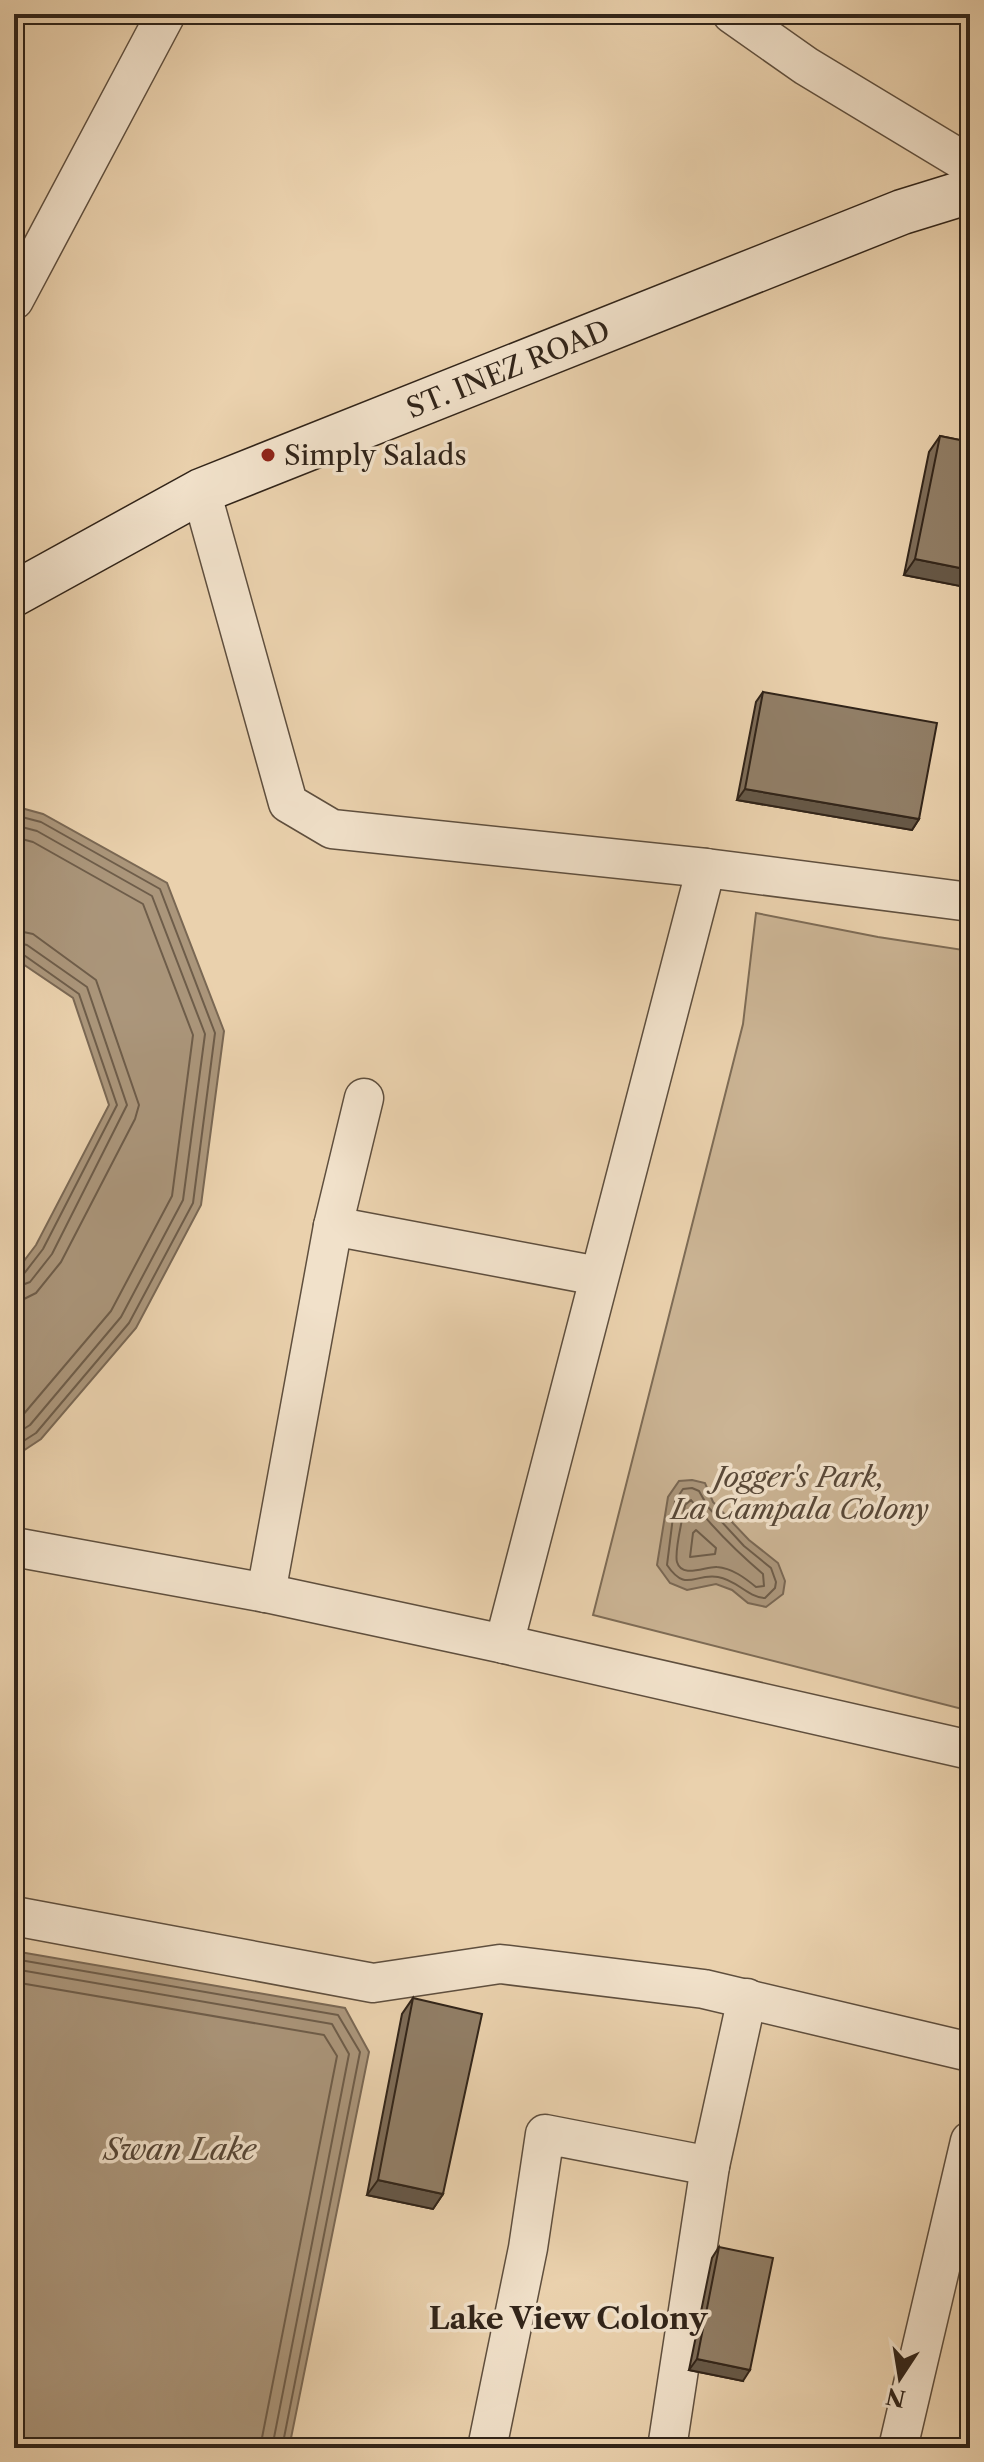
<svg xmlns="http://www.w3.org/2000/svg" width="984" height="2462" font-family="'Libre Caslon Text',serif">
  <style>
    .green { fill: #cbb494; stroke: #7e6c56; stroke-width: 2 }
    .water { fill: #ab967b; stroke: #7a6854; stroke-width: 2 }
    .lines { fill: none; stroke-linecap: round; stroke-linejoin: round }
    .shore { stroke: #6e5d4a; stroke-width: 2 }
    .minor-casing { stroke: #5f4f3e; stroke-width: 41 }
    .secondary-casing { stroke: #312419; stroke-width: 47 }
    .minor { stroke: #f1e1ca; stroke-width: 38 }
    .secondary { stroke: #f1e1ca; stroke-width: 44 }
    .wall { fill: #7d6c58; stroke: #312419; stroke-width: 2 }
    .shaded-wall { fill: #665847; stroke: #312419; stroke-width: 2 }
    .building { fill: #917e66; stroke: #312419; stroke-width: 2 }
    .poi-dot { fill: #8f2418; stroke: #f1e1ca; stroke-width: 3 }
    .labels { text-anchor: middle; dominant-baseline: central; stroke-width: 7; stroke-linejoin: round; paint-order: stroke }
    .street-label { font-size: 28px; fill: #312419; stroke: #f1e1ca }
    .poi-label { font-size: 28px; fill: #312419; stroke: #f1e1ca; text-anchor: start }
    .park-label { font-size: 28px; font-style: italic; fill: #584838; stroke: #f1e1ca }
    .water-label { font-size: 30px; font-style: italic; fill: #564636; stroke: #f1e1ca }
    .neighbourhood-label { font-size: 30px; font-weight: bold; fill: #312419; stroke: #f1e1ca }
  </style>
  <rect width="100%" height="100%" fill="#ead1ad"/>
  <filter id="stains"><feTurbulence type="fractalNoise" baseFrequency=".0025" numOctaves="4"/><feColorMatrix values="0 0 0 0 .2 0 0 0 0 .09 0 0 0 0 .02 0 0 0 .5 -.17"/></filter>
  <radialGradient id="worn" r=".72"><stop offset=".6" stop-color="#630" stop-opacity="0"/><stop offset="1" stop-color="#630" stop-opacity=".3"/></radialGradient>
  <polygon class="green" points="756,913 878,937 970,951 970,1711 593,1615 743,1024"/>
  <g class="water">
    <polygon points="14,806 43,814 167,883 224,1031 201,1205 136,1328 41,1439 14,1457 14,1274 36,1245 109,1105 73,998 14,958"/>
    <polygon points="692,1480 705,1483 713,1502 749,1540 778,1563 785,1581 783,1594 766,1607 748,1603 732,1590 716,1584 687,1590 670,1583 657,1565 668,1497 679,1481"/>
    <polygon points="14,1951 345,2008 369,2052 289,2448 14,2448"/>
  </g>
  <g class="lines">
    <g class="shore">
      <polyline points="14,815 41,822 160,889 215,1033 193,1203 129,1323 36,1433 14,1447"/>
      <polyline points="14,825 37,831 152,896 205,1034 183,1200 121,1317 30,1425 14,1435"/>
      <polyline points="14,837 33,842 143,904 193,1035 172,1196 111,1311 22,1416 14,1421"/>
      <polyline points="14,930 33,934 96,980 139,1105 135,1119 61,1262 36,1293 24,1299 14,1300"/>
      <polyline points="14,942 27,945 87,987 127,1105 52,1254 30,1282 14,1288"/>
      <polyline points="14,952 21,953 79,994 117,1105 43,1249 23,1275 14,1278"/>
      <path d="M 692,1488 L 699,1491 L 708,1507 L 744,1546 L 771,1568 L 776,1582 L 775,1588 L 765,1598 C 747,1597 737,1580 718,1577 C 694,1573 686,1593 667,1565 L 675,1501 L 683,1489 Z"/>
      <path d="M 691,1500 C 712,1527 736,1551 763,1574 L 764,1586 L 756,1587 C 745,1578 732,1568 717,1567 C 706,1566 682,1579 677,1562 C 674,1551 683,1517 685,1505 Z"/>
      <polygon points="696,1530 716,1548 715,1554 690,1557 693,1533"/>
      <polyline points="14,1959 338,2015 360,2052 282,2448"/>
      <polyline points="14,1969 332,2024 349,2054 272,2448"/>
      <polyline points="14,1982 324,2035 337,2056 260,2448"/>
    </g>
    <defs>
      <g id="minor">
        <polyline points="732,14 806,66 970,165"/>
        <polyline points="14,300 166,14"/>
        <polyline points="201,491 288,803 332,829 706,868 970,902"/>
        <polyline points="333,1226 598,1276"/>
        <polyline points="14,1547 266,1593 504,1644 970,1750"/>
        <polyline points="266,1593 333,1226 364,1098"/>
        <polyline points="504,1644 706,868"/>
        <polyline points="14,1916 373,1983 500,1964 704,1989 970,2052"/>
        <polyline points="487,2448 528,2248 545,2134 710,2166"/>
        <polyline points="667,2448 710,2166 747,1998"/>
        <polyline points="898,2448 970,2141"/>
      </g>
      <polyline id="secondary" points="14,594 201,491 902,212 970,191"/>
    </defs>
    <use href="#minor" class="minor-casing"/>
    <use href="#secondary" class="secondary-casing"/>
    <use href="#minor" class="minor"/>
    <use href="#secondary" class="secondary"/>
  </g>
  <g class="wall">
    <polygon points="940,436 970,442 970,580 965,587 904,575 929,452"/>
    <polygon points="763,692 919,819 912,830 737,800 756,702"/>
    <polygon points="413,1998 443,2194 433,2209 367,2195 402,2014"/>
    <polygon points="719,2247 743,2381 689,2370 712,2258"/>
  </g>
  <g class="shaded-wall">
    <polygon points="915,559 970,570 970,580 965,587 904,575"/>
    <polygon points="745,789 919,819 912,830 737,800"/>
    <polygon points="378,2180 443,2194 433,2209 367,2195"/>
    <polygon points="697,2359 750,2370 743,2381 689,2370"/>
  </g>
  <g class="building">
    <polygon points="940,436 970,442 970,570 915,559"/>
    <polygon points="763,692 937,723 919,819 745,789"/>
    <polygon points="413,1998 482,2014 443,2194 378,2180"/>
    <polygon points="719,2247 773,2258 750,2370 697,2359"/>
  </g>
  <circle class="poi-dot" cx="268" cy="455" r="8"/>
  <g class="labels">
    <g class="street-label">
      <text transform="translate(508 369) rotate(-22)">ST. INEZ ROAD</text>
    </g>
    <g class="poi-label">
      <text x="284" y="455">Simply Salads</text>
    </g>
    <g class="park-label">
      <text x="800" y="1477">Jogger's Park,<tspan x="800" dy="32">La Campala Colony</tspan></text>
    </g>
    <g class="water-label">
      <text x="180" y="2149">Swan Lake</text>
    </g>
    <g class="neighbourhood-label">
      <text x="568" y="2318">Lake View Colony</text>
    </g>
  </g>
  <rect width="984" height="2462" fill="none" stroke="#ead1ad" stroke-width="48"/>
  <rect x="16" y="16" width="952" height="2430" fill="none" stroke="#312419" stroke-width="4"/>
  <rect x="24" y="24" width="936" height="2414" fill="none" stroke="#312419" stroke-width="2"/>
  <g transform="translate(900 2378) rotate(192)" stroke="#f1e1ca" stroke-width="6" paint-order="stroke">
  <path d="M0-6L14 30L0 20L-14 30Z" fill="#312419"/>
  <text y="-12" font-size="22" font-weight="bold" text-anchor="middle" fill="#312419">N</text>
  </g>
  <rect width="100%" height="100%" filter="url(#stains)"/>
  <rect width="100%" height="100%" fill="url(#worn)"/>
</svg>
